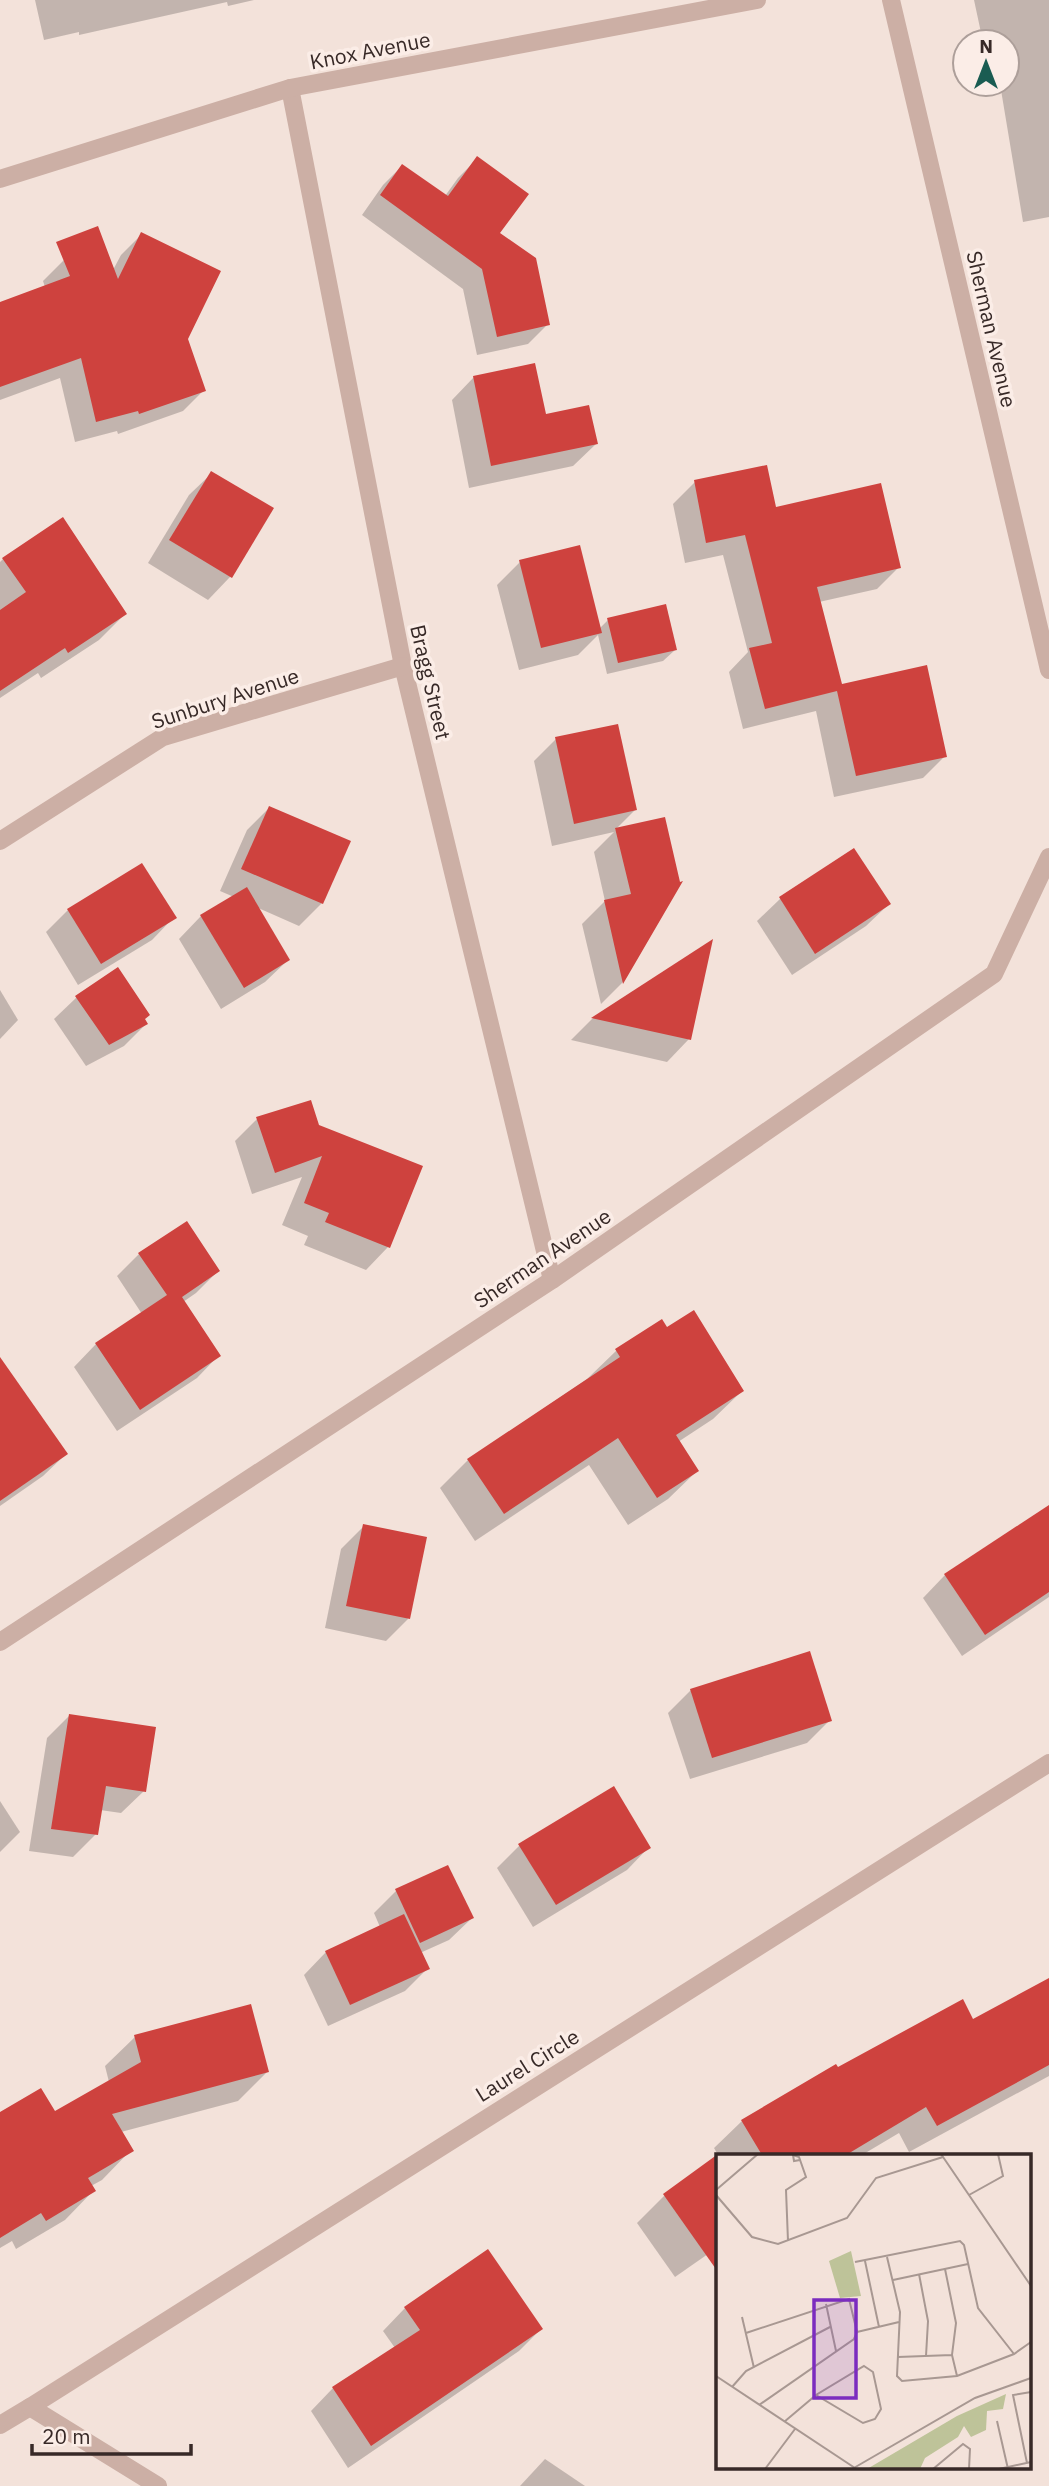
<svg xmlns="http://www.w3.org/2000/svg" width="1049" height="2486" font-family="'IBM Plex Sans',sans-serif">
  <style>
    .shadow { fill: #0003 }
    .building { fill: #ce423e }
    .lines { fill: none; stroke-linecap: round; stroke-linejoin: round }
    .minor { stroke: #ccafa5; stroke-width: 18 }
    .labels { text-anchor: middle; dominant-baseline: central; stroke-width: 7; stroke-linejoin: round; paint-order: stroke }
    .street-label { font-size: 21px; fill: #372927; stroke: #fbede7 }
    .inset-road { fill: none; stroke: #a89892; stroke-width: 2 }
    .view { fill: #7b2cbf; fill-opacity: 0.15; stroke: #7b2cbf; stroke-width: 3.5 }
    .inset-edge { fill: none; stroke: #372927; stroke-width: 3.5 }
  </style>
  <rect width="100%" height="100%" fill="#f3e2da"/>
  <g class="shadow">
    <polygon points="35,0 254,0 228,6 227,2 79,35 79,32 44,40"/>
    <polygon points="974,0 1049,0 1049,217 1023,222 1000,84 1007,84 1007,42 983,42"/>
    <polygon points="477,159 498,233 548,324 528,344 477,355 463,289 362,215 383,185 402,166 445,196 458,178"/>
    <polygon points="142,234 186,339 204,390 183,411 118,434 117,431 75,442 60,378 0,400 0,304 45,287 43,281 64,260 113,270 121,255"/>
    <polygon points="474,377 545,416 596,444 573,466 469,488 452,400"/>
    <polygon points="212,473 272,509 230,577 208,600 148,563 189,495"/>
    <polygon points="695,482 774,509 899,567 877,589 819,602 841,686 945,756 923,778 834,797 816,711 743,729 729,672 748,652 723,555 685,563 673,504"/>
    <polygon points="3,559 125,614 99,640 41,678 38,673 0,698 0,562"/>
    <polygon points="520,562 599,629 608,620 675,650 663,661 607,674 598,635 578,655 519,670 497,585"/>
    <polygon points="556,739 635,810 615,830 663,819 679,884 622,983 601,1004 582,924 605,901 594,852 614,832 552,846 534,761"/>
    <polygon points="269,808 322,903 299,926 256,907 288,960 265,982 221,1009 179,939 201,916 234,897 220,891 247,830"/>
    <polygon points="854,851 889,904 866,926 792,975 757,921 780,899"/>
    <polygon points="68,910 174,917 152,940 78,985 46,932"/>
    <polygon points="711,943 689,1039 667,1062 571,1040 592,1019"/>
    <polygon points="0,990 18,1020 0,1039"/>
    <polygon points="77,997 143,1020 146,1024 124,1046 86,1066 54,1019"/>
    <polygon points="257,1119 318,1126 388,1247 366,1270 304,1245 308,1236 282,1225 302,1177 252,1194 235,1141"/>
    <polygon points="139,1254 218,1271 196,1293 183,1302 219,1355 197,1378 117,1431 74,1367 96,1344 142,1314 117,1276"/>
    <polygon points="662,1322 667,1330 742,1391 713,1419 678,1442 697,1471 668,1499 628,1525 589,1465 475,1541 440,1488 468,1460 587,1379 616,1351"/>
    <polygon points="0,1420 66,1454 43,1476 0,1506"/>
    <polygon points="364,1526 408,1619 386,1641 325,1628 341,1549"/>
    <polygon points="1049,1534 1049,1597 962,1656 923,1598 945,1575"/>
    <polygon points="691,1690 830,1720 807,1743 690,1779 668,1713"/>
    <polygon points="70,1715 144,1791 121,1813 100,1810 96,1834 73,1857 29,1851 47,1738"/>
    <polygon points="0,1801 20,1832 0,1852"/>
    <polygon points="519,1846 649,1847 627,1870 533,1927 497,1868"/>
    <polygon points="396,1891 472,1918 449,1940 420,1953 427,1969 405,1991 328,2026 304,1975 326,1952 380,1927 374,1913"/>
    <polygon points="1049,1980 1049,2076 909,2152 899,2133 862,2155 718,2155 714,2148 742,2121 837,2069 973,2022"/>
    <polygon points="135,2037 267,2072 238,2101 121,2132 131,2150 102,2180 91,2186 94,2190 65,2220 16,2249 12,2241 0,2248 0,2114 55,2113 109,2082 105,2066"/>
    <polygon points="718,2157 718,2247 675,2277 637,2223 664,2196"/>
    <polygon points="405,2308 541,2329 519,2351 348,2468 311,2411 333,2388 395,2348 383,2331"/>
    <polygon points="545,2459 585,2486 520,2486"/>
  </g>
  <g class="building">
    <polygon points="477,156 529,194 500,233 536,258 550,325 497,337 482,269 380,195 402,164 448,196"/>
    <polygon points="98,226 118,279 141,232 221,271 188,339 206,391 139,414 138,411 96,422 81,358 0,387 0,302 70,276 56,242"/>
    <polygon points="535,363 546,414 589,405 598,444 491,466 473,376"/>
    <polygon points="767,465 776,507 881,483 901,568 817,587 842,684 927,665 947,757 856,776 837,691 765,709 749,648 772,643 745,535 706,543 694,480"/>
    <polygon points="211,471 274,508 232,578 169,540"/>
    <polygon points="63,517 127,614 68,653 65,648 0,691 0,610 26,592 2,558"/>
    <polygon points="580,545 602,633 541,648 519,560"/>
    <polygon points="666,604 677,650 618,663 607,618"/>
    <polygon points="618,724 637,810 574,824 555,737"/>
    <polygon points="269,806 351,841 323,904 241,869"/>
    <polygon points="665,817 680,882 683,881 623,984 604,900 631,894 615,828"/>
    <polygon points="854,848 891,904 815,954 779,897"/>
    <polygon points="142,863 177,918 101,964 67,909"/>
    <polygon points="247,887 290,960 244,988 200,915"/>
    <polygon points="713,939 691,1040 591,1018"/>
    <polygon points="118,967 150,1015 145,1019 148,1024 109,1045 75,996"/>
    <polygon points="311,1100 319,1125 423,1166 390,1248 325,1222 329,1213 304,1203 322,1156 275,1173 256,1117"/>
    <polygon points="187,1221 220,1271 182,1297 221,1356 140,1410 95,1343 167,1295 138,1253"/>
    <polygon points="694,1310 744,1391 676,1435 699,1471 657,1498 618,1438 504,1514 467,1459 620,1357 615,1349 662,1319 667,1327"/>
    <polygon points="0,1357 68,1454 0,1501"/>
    <polygon points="1049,1505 1049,1592 985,1635 944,1574"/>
    <polygon points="363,1524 427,1537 410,1619 346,1606"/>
    <polygon points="810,1651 832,1721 712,1758 690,1689"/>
    <polygon points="69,1714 156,1727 146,1792 106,1786 98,1835 51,1829"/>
    <polygon points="614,1786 651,1848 556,1905 518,1844"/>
    <polygon points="448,1865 474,1918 420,1943 395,1889"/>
    <polygon points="404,1914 430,1969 350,2005 325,1951"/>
    <polygon points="1049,1978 1049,2065 937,2126 926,2107 846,2155 762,2155 741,2120 836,2064 838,2067 963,1999 973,2019"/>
    <polygon points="251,2004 269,2072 112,2114 134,2151 88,2178 96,2191 46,2221 41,2213 0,2238 0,2112 41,2088 55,2111 141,2062 134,2035"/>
    <polygon points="718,2154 718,2272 663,2194"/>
    <polygon points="488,2249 543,2329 371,2446 332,2387 420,2330 404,2307"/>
  </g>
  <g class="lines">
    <g class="minor">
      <polyline points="891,0 1049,670"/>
      <polyline points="290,88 403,666 552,1280"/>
      <polyline points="0,179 290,88 757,0"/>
      <polyline points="0,841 163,737 403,666"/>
      <polyline points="0,1642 552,1280 994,974 1049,857"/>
      <polyline points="0,2425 30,2407"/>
      <polyline points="158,2486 30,2407 1049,1763"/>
    </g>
  </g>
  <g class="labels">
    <g class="street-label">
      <text transform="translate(370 50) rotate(-11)">Knox Avenue</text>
      <text transform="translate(992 329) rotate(77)">Sherman Avenue</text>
      <text transform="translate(431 682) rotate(77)">Bragg Street</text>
      <text transform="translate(225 698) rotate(-18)">Sunbury Avenue</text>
      <text transform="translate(542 1258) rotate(-34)">Sherman Avenue</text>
      <text transform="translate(527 2065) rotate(-32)">Laurel Circle</text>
    </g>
  </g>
  <g transform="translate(716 2154)">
    <rect width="315" height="315" fill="#f3e2da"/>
    <path d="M 135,97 L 145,142 L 124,144 L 113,107 ZM 290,240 L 287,255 L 271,257 L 270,276 L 255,283 L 248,272 L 242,283 L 209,304 L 204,315 L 151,315 L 241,262 Z" fill="#bec399"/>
    <path class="inset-road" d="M 225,0 L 315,132M 0,36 L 42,0M 0,41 L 36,83 L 62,90 L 131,64 L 160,24 L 227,3M 253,41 L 287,22 L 282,0M 72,87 L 70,36 L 90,23 L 83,3 L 77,1 L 78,7 L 84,6M 171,103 L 184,158 L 181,222 L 186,227 L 241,222 L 298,200 L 315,188M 149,107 L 163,173M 139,108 L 244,87 L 248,91 L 262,154 L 298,200M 229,115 L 240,169 L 236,201 L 241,222M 203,120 L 212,167 L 210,202M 177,126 L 252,110M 110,150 L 120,197M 26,163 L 38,214M 141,178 L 183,168M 30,179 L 133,145 L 141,178 L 138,185 L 43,251M 182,203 L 236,201M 148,212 L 157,218 L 165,255 L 159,265 L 147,269 L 100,241 ZM 0,222 L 139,314M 16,233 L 30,217 L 114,173M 281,267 L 292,315M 68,268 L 100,241M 311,309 L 297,241 L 315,238M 49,315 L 79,275M 136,315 L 259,244 L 315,224M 217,315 L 247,290 L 254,295 L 253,315M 283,315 L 315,308"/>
    <path class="view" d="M 98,146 L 140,146 L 140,244 L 98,244 Z"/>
    <rect width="315" height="315" class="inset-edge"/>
  </g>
  <g transform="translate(986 63)"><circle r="33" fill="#fbede7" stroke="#ad9f9a" stroke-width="2"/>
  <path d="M0-5L12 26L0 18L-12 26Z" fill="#1a5c52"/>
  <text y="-10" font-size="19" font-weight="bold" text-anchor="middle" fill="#372927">N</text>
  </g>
  <path d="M32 2444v10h159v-10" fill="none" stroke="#372927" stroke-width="3.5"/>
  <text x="42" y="2444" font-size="21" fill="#372927" stroke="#fbede7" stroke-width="5" paint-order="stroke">20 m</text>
</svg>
